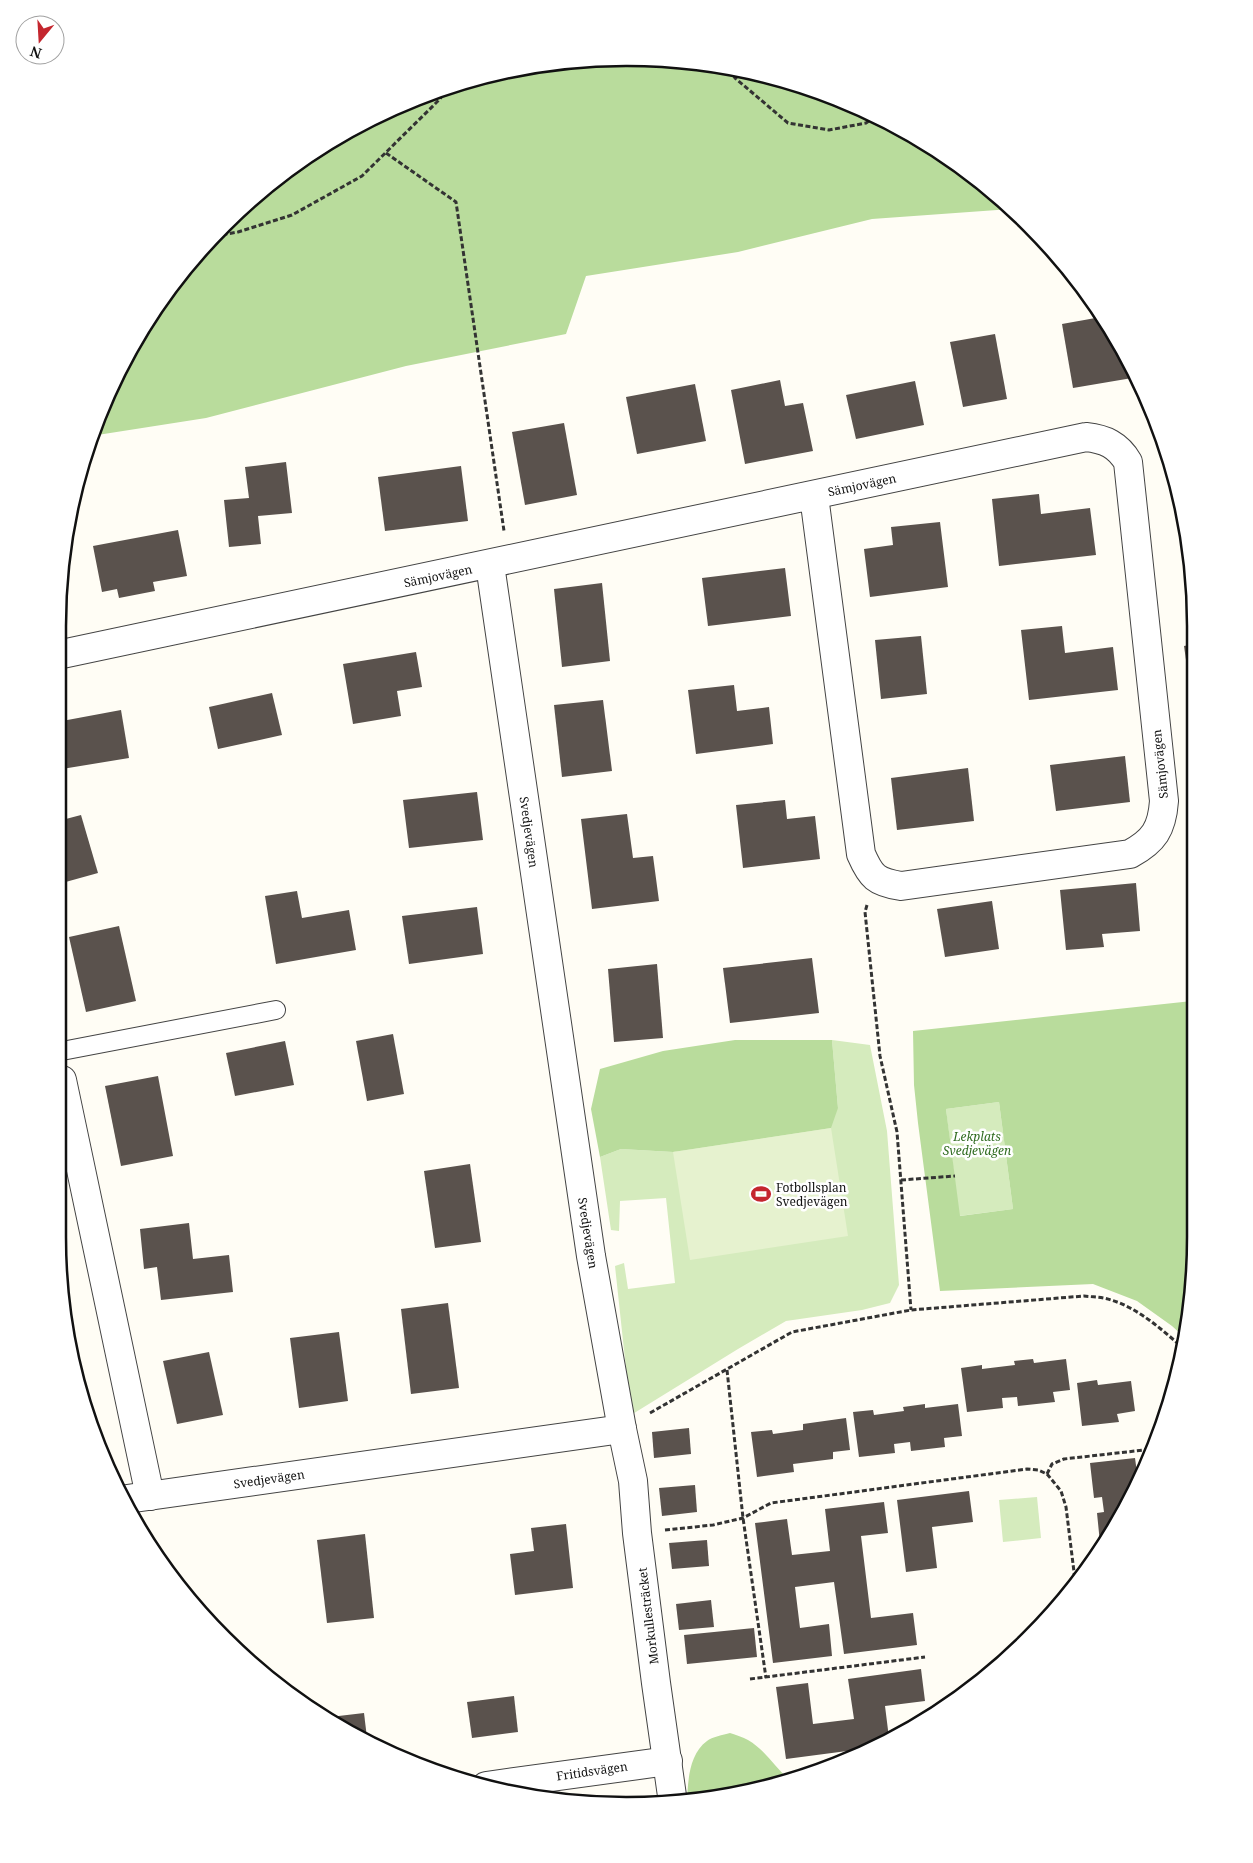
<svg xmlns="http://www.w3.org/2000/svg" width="1253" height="1863" font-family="'Noto Serif',serif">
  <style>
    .green { fill: #d5ebbd }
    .forest { fill: #b9dc9c; fill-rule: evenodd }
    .pitch { fill: #e6f2cf }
    .building { fill: #5a524d }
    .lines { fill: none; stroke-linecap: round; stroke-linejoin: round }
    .lane-casing { stroke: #444; stroke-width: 20 }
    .street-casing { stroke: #444; stroke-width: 30 }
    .path { stroke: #333; stroke-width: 3; stroke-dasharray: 5 2.5; stroke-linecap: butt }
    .lane { stroke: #fff; stroke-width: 18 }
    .street { stroke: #fff; stroke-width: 28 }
    .labels { text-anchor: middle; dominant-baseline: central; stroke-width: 5; stroke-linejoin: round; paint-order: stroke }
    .street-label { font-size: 12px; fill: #111; stroke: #fff }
    .park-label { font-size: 12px; font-style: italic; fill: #2f6b1f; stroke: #fff }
    .poi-label { font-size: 12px; fill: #111; stroke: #fff; text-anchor: start }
    .rim { fill: none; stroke: #111; stroke-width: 2.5 }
  </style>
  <rect width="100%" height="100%" fill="#fffdf5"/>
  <g class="green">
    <polygon points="832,1040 870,1045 887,1131 899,1285 890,1303 862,1310 786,1321 738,1349 631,1415 615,1266 624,1263 628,1289 675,1283 666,1198 620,1201 619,1231 611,1230 600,1157 621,1149 673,1152 838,1108"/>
    <polygon points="999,1102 1013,1209 959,1216 946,1109"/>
    <polygon points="1037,1497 1041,1538 1003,1542 999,1500"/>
  </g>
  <g class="forest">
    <polygon points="590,59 701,62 810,88 911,134 1002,199 1011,209 872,219 738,252 586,276 566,334 406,366 206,418 91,436 116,375 199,251 280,175 375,116 480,77"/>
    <path d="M 1192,1001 L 1191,1311 L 1184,1337 L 1172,1326 L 1137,1301 L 1093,1284 L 940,1291 L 918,1123 L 914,1085 L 913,1031 ZM 999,1102 L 1013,1209 L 960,1216 L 946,1109 Z"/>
    <polygon points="735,1040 832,1040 838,1108 831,1128 673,1152 621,1149 600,1157 591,1109 600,1069 663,1051"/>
    <path d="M 730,1733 C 736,1735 743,1737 748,1740 C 765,1750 775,1767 789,1780 L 773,1786 L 687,1801 C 688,1781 689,1754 707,1741 C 712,1737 723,1735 730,1733 Z"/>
  </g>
  <polygon class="pitch" points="831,1128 848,1236 690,1260 673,1152"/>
  <g class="building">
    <polygon points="1101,317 1138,377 1073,388 1062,324"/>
    <polygon points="995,334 1007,399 963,407 950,342"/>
    <polygon points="780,380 785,406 803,403 813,451 745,464 731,390"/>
    <polygon points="915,381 924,425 856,439 846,395"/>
    <polygon points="695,384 706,441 637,454 626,397"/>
    <polygon points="564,423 577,495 525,505 512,432"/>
    <polygon points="286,462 292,513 258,516 261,544 229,547 224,500 249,498 245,467"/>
    <polygon points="461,466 468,521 385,531 378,477"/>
    <polygon points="1039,494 1041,514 1090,508 1096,555 999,566 992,499"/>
    <polygon points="940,522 948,587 870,597 864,549 893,545 891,527"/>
    <polygon points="178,530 187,576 153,582 155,591 119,598 117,589 102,592 93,546"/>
    <polygon points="785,568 791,616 708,626 702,578"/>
    <polygon points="602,583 610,661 562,667 554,589"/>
    <polygon points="1062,626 1065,653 1113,647 1118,690 1029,700 1021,630"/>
    <polygon points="921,636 927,694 881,699 875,640"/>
    <polygon points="1194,644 1194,709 1193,709 1184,646"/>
    <polygon points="416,652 422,687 397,691 401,716 353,724 343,664"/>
    <polygon points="734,685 737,711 769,707 773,744 696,754 688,690"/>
    <polygon points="272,693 282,735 218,749 209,707"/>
    <polygon points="603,700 612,771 562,777 554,705"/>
    <polygon points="121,710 129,758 62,769 62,721"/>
    <polygon points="1125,756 1130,802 1056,811 1050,765"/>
    <polygon points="968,768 974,821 897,830 891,778"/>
    <polygon points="477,792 483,840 409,848 403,800"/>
    <polygon points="785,800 787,819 815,816 820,859 743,868 736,805"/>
    <polygon points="627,814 633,858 653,856 659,901 592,909 581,819"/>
    <polygon points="81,815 98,873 62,883 62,820"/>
    <polygon points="1136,883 1140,931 1102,934 1104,947 1066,950 1060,890"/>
    <polygon points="297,891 302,918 349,910 356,950 276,964 265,896"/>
    <polygon points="992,901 999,949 945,957 937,909"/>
    <polygon points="477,907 483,954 409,964 402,916"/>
    <polygon points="119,926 136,1001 86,1012 69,937"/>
    <polygon points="812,958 819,1013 730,1023 723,968"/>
    <polygon points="657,964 663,1038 614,1042 608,969"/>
    <polygon points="393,1034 404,1094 367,1101 356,1041"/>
    <polygon points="285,1041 294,1085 235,1096 226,1053"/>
    <polygon points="158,1076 173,1156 121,1166 105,1086"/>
    <polygon points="470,1164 481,1242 435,1248 424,1171"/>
    <polygon points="189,1223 193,1259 229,1255 233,1292 161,1300 157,1267 144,1269 140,1229"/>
    <polygon points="448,1303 459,1388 411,1394 401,1309"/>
    <polygon points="339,1332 348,1401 299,1408 290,1338"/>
    <polygon points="209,1352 223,1415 177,1424 163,1361"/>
    <polygon points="1033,1359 1034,1363 1066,1359 1070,1390 1053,1392 1055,1402 1018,1406 1017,1397 1002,1398 1003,1408 967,1412 961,1368 982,1365 982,1369 1015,1365 1014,1361"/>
    <polygon points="1097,1380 1098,1385 1131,1381 1135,1411 1117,1414 1119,1422 1082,1426 1077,1383"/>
    <polygon points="925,1404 925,1408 958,1404 962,1436 944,1438 945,1447 911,1451 910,1442 894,1444 895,1453 859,1457 853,1412 873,1410 874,1415 904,1411 903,1407"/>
    <polygon points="846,1418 850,1450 833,1452 833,1459 793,1464 794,1472 757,1477 751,1432 772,1430 773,1434 803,1430 803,1424"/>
    <polygon points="689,1428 691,1454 654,1458 652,1432"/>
    <polygon points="1135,1458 1138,1480 1134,1480 1135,1491 1100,1543 1097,1513 1104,1512 1102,1497 1094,1498 1090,1463"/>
    <polygon points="695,1485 697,1512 662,1516 659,1488"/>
    <polygon points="969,1491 973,1522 932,1527 937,1568 906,1572 897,1500"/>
    <polygon points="884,1502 888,1533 861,1536 871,1618 913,1613 917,1645 844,1654 834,1582 795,1587 800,1628 829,1624 832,1656 773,1663 755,1523 787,1519 792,1555 830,1551 825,1509"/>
    <polygon points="566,1524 573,1588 515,1595 510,1554 534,1551 531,1528"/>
    <polygon points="365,1534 374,1618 327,1623 317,1540"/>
    <polygon points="707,1540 709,1566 672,1569 669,1543"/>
    <polygon points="711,1600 714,1627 679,1630 676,1604"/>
    <polygon points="754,1628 757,1657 687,1664 684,1635"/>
    <polygon points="921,1669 925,1701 885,1706 889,1738 848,1755 847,1751 786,1759 776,1687 808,1683 813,1724 854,1719 848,1679"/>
    <polygon points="514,1696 518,1732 472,1738 467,1702"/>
    <polygon points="364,1713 367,1738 330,1717"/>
  </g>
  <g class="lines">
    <defs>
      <polyline id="lane" points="62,1051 276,1010"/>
      <g id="street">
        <polyline points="490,565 591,1256 622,1429 633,1481 637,1533 656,1683 673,1803"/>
        <path d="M 62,654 C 404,583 745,510 1086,437 C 1105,439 1118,445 1128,462 L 1164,801 C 1162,829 1154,841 1130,854 L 901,886 C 876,882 871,877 861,854 L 814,496"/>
        <polyline points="62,1080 150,1496"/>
        <polyline points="127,1499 622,1429"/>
        <polyline points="486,1786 668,1761"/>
      </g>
    </defs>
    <use href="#lane" class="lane-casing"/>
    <use href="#street" class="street-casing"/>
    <g class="path">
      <polyline points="730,69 735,78 788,123 829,130 866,123 874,117"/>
      <polyline points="386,153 456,202 504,531"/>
      <polyline points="215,236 238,232 292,215 362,176 440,99 446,89"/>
      <polyline points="867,905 865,912 880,1056 897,1132 911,1310"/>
      <polyline points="901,1180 955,1176"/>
      <polyline points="727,1370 743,1518 766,1678"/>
      <path d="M 650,1413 L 792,1332 L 911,1310 L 1084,1296 C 1093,1297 1103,1297 1111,1300 C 1138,1308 1161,1329 1182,1347"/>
      <polyline points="1047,1474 1052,1464 1064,1459 1153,1449"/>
      <polyline points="665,1530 713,1525 743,1518 771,1503 1027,1469 1038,1470 1047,1474 1061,1491 1066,1507 1075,1580"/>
      <polyline points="750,1679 925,1657"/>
    </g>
    <use href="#lane" class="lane"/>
    <use href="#street" class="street"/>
  </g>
  <defs>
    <symbol id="stadium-bare" viewBox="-9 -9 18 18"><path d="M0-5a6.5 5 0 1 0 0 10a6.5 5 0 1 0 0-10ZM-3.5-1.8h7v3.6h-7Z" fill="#c4262e" stroke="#fff" stroke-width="2.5" paint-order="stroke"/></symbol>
  </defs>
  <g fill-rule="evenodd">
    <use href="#stadium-bare" x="747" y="1180" width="28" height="28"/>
  </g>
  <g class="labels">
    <g class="street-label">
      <text transform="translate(862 485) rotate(-12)">Sämjovägen</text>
      <text transform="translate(438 576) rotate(-12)">Sämjovägen</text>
      <text transform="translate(1160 764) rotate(-96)">Sämjovägen</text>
      <text transform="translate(529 832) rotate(82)">Svedjevägen</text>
      <text transform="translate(588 1233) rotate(81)">Svedjevägen</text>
      <text transform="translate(269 1479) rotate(-8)">Svedjevägen</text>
      <text transform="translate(648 1616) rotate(-97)">Morkullesträcket</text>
      <text transform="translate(592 1771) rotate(-8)">Fritidsvägen</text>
    </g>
    <g class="park-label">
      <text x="977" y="1136">Lekplats<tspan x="977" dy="14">Svedjevägen</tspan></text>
    </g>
    <g class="poi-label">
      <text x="776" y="1187">Fotbollsplan<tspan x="776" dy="14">Svedjevägen</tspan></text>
    </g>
  </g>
  <path d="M0 0H1253V1863H0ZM626 66H627A560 560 0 0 1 1187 626V1237A560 560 0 0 1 627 1797H626A560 560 0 0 1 66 1237V626A560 560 0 0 1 626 66Z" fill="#fff" fill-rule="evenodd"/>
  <path class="rim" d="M626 66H627A560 560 0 0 1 1187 626V1237A560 560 0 0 1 627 1797H626A560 560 0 0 1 66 1237V626A560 560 0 0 1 626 66Z"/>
  <g transform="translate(40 40) rotate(198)"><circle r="24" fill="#ffffff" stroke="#a0a0a0"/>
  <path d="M0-4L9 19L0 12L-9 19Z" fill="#c4262e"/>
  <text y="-8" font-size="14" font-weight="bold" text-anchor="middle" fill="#111111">N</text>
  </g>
</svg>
